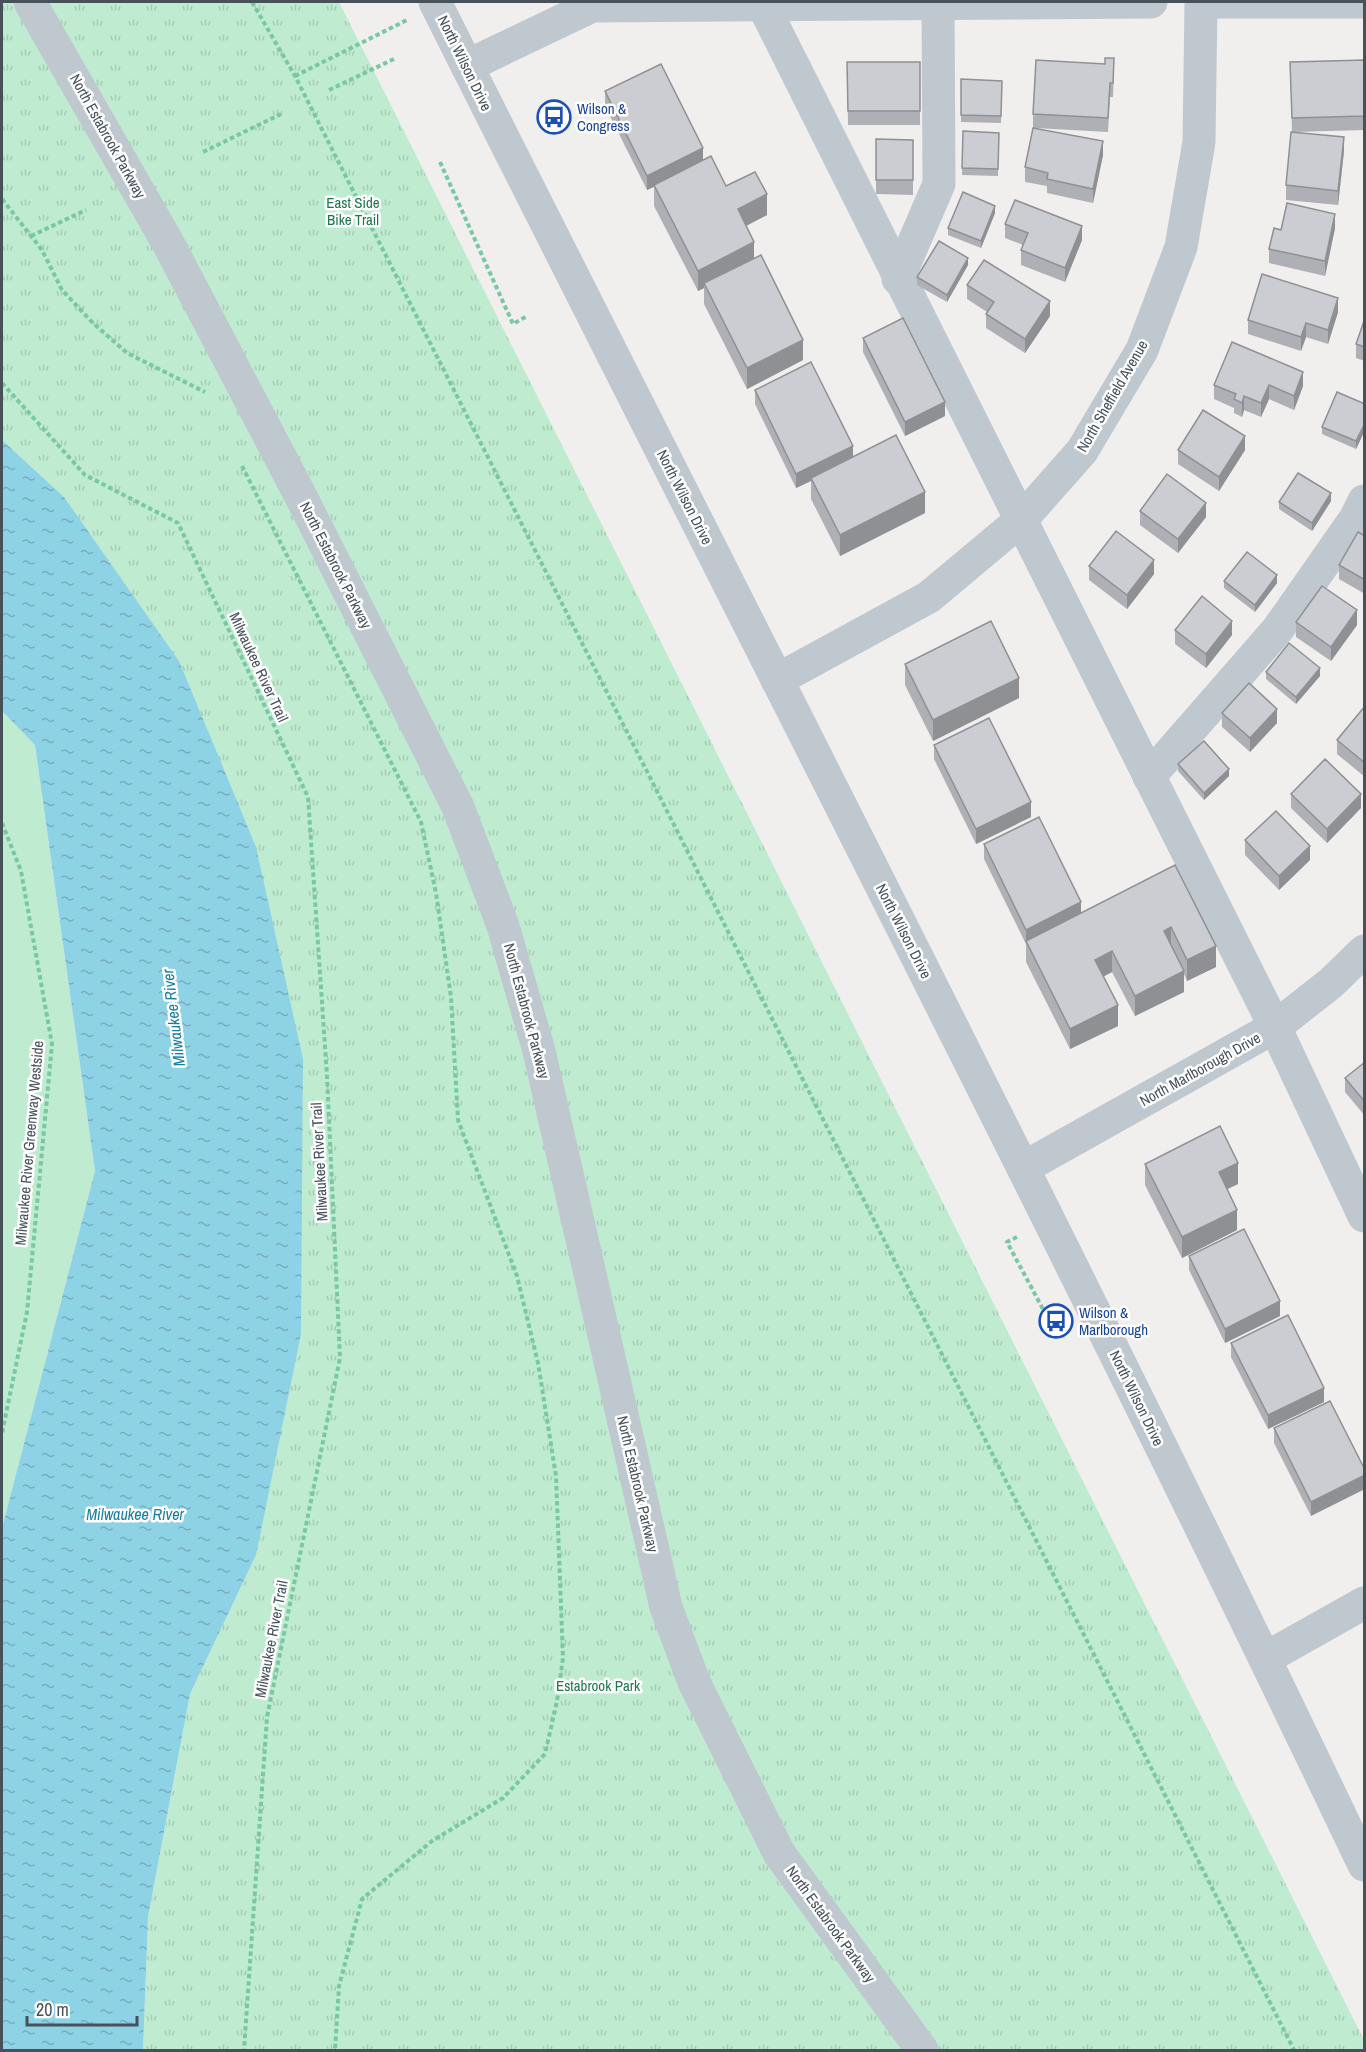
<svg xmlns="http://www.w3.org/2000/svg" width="1366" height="2052" font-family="'Archivo Narrow',sans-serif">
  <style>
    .grass { fill: #bfecd1 }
    .park { fill: url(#park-tufts) }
    .water { fill: url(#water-ripples) }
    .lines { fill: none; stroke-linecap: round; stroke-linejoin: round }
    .path { stroke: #79c8a3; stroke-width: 4; stroke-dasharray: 4.5 3; stroke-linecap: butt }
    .minor { stroke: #bfc8cf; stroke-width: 33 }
    .wall { fill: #afb0b5 }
    .shaded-wall { fill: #8e9094 }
    .building { fill: #cbcdd3; stroke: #8e9094; stroke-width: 1.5 }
    .labels { text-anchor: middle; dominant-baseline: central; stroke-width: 5; stroke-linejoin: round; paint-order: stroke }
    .street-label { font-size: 15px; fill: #47515a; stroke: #fff }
    .transit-label { font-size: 15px; fill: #164399; stroke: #fff; text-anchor: start }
    .park-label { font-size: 15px; fill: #1c784c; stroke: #fff }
    .water-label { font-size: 16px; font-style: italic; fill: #147fa0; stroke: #fff }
  </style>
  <defs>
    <pattern id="park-tufts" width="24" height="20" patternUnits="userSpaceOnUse" patternTransform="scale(1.5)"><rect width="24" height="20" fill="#bfecd1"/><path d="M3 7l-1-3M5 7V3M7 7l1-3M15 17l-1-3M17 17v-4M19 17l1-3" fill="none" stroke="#a6ccb6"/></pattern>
    <pattern id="water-ripples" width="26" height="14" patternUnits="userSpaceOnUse" patternTransform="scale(1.5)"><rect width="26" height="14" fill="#8ed2e6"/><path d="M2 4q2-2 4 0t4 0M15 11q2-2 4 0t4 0" fill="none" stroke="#76adbd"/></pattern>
  </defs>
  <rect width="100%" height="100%" fill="#f1eeee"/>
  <polygon class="grass" points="2,711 35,745 95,1171 2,1528"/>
  <polygon class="park" points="2,2 339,2 1364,2040 1364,2050 143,2050 148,1917 190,1694 256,1555 64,497 2,440"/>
  <polygon class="water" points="2,440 64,497 179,661 256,847 303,1059 301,1334 256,1555 190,1694 148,1917 143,2050 2,2050 2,1528 95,1171 35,745 2,711"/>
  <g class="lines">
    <g class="path">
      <polyline points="252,2 295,76 1294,2050"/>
      <polyline points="295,76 407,20"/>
      <polyline points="329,90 396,58"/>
      <polyline points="203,152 281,114"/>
      <polyline points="440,162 513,324 527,316"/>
      <polyline points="2,199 42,250 62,290 92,322 127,353 205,392"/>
      <polyline points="31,236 86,210"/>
      <polyline points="2,383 85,475 178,523 308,797 327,1076 340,1358 267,1717 244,2050"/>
      <polyline points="242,466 421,822 436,893 451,997 458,1120 517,1276 538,1363 556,1476 563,1658 557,1701 545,1754 503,1798 432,1841 362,1899 339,1986 335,2050"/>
      <polyline points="2,823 21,871 52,1044 27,1312 2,1433"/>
      <polyline points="1017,1237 1007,1242 1052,1326"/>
    </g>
    <g class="minor">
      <polyline points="30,2 168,243 297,489 458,807 503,926 539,1051 666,1607 694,1682 779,1853 922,2050"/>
      <path d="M 435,2 C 746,622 1065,1238 1364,1865"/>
      <polyline points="1205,2 1364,2"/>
      <polyline points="762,3 1275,1027 1364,1216"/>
      <polyline points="467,66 592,6 1151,2"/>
      <polyline points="898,279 939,184 938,2"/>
      <polyline points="777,680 929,597 1021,520 1082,451 1142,350 1181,247 1199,142 1201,2"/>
      <polyline points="1149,777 1278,629 1355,519 1364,501"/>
      <polyline points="1023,1168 1275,1027 1331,983 1364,951"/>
      <polyline points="1266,1658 1364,1603"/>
    </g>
  </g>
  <g class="wall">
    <polygon points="1365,60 1365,130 1293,132 1344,151 1338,205 1286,200 1286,185 1292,132 1290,62"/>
    <polygon points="847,62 920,62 920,125 848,125"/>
    <polygon points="1114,72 1113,97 1110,97 1108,132 1035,128 1103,155 1093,203 1047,193 1047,186 1025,182 1025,167 1033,128 1033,114"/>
    <polygon points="1002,81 1001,123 961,122 961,115"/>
    <polygon points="605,91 703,160 726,186 767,215 746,226 754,258 803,360 747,389 704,304 704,288 698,291 654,206 654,187 647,190 605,106"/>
    <polygon points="963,131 999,133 998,176 962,175"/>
    <polygon points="876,139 913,140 913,195 876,194"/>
    <polygon points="995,213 981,248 948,235 948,228"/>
    <polygon points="1005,224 1082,240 1065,282 1021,265 1021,250 1023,245 1005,238"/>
    <polygon points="1335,228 1325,276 1269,263 1269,249 1281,230"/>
    <polygon points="968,265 947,302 917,285 917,277"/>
    <polygon points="967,285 1050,316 1025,353 986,328 986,314 987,312 967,299"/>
    <polygon points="1338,312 1328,344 1306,337 1301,351 1248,334 1248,320"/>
    <polygon points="1365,318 1365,361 1356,358 1356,344"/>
    <polygon points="863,338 945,416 905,436 863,352"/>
    <polygon points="1214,385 1303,386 1294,410 1269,399 1261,417 1244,410 1242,417 1234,413 1234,408 1214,399"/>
    <polygon points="755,390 853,457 925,513 840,556 811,499 811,481 796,488 755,404"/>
    <polygon points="1365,404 1365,430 1356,449 1322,434 1322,427"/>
    <polygon points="1178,450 1245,450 1219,491 1178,464"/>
    <polygon points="1331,501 1312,531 1279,509 1279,502"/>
    <polygon points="1140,511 1206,517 1178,553 1140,525"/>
    <polygon points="1365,536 1365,594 1339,579 1339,565"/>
    <polygon points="1089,566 1154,574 1127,609 1089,580"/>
    <polygon points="1224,581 1277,583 1255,612 1224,588"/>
    <polygon points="1296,622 1357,625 1331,661 1296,637"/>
    <polygon points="1175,630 1232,635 1206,668 1175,644"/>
    <polygon points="905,664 1019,698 933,741 905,685"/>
    <polygon points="1266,672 1320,676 1296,704 1266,679"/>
    <polygon points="1365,706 1365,777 1337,754 1337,740"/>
    <polygon points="1222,713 1277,723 1250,752 1222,727"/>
    <polygon points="934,745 1031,817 976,844 934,759"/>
    <polygon points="1178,764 1229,776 1204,800 1178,771"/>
    <polygon points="1291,794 1361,808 1327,843 1291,808"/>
    <polygon points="1245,840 1310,860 1279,890 1245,855"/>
    <polygon points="984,844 1081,913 1175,865 1216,967 1187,981 1184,974 1184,992 1135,1016 1112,972 1104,976 1118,1026 1070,1049 1026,962 1026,944 984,859"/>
    <polygon points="1365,1062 1365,1116 1345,1092 1345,1078"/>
    <polygon points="1145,1164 1238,1184 1227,1189 1237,1230 1182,1258 1145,1185"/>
    <polygon points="1189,1256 1280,1316 1225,1343 1189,1270"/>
    <polygon points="1231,1343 1324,1402 1268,1429 1231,1357"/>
    <polygon points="1330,1401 1311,1516 1274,1443 1274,1428"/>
  </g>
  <g class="shaded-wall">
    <polygon points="1344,137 1344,151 1338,205 1338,191"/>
    <polygon points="1103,141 1103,155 1093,203 1093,189"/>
    <polygon points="703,148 703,163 647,190 647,176"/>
    <polygon points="767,194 767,215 738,230 738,209"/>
    <polygon points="995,206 995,213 981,248 981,241"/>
    <polygon points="1335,214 1335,228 1325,276 1325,261"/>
    <polygon points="1082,226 1082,240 1065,282 1065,268"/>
    <polygon points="754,242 754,263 704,283 704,288 698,291 698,271"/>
    <polygon points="968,258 968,265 947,302 947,295"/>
    <polygon points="1338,298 1338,312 1328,344 1328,330"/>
    <polygon points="1050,301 1050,316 1025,353 1025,339"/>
    <polygon points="1306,323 1306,337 1301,351 1301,337"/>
    <polygon points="803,340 803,360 747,389 747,368"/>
    <polygon points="1303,372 1303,386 1294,410 1294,396"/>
    <polygon points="1269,385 1269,399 1261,417 1261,403"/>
    <polygon points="1244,396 1244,410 1242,417 1242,403"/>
    <polygon points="945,402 945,416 905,436 905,422"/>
    <polygon points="1365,423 1365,430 1356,449 1356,441"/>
    <polygon points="1245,436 1245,450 1219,491 1219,477"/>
    <polygon points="853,446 853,460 811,478 811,481 796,488 796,474"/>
    <polygon points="925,492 925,513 840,556 840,535"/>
    <polygon points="1331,493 1331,501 1312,531 1312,523"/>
    <polygon points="1206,503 1206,517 1178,553 1178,539"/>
    <polygon points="1154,560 1154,574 1127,609 1127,595"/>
    <polygon points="1277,575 1277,583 1255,612 1255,605"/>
    <polygon points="1357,610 1357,625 1331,661 1331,647"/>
    <polygon points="1232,621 1232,635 1206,668 1206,654"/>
    <polygon points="1320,668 1320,676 1296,704 1296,697"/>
    <polygon points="1019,678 1019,698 933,741 933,720"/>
    <polygon points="1277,709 1277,723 1250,752 1250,738"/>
    <polygon points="1229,769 1229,776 1204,800 1204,793"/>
    <polygon points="1361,794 1361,808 1327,843 1327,829"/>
    <polygon points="1031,802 1031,817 976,844 976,829"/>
    <polygon points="1310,846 1310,860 1279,890 1279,876"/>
    <polygon points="1081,902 1081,916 1026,941 1026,944 1026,930"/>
    <polygon points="1171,927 1171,948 1164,931"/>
    <polygon points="1216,946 1216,967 1187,981 1187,960"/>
    <polygon points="1112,951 1112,972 1095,981 1095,960"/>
    <polygon points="1184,971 1184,992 1135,1016 1135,996"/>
    <polygon points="1118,1005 1118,1026 1070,1049 1070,1029"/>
    <polygon points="1238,1163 1238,1184 1219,1193 1219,1172"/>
    <polygon points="1237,1210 1237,1230 1182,1258 1182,1237"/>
    <polygon points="1280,1301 1280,1316 1225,1343 1225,1329"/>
    <polygon points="1324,1388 1324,1402 1268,1429 1268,1415"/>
    <polygon points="1365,1475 1365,1489 1311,1516 1311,1502"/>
  </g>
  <g class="building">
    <polygon points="1105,58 1114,58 1113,83 1110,83 1108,118 1033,114 1036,60 1105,64"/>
    <polygon points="1365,60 1365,116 1292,118 1290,62"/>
    <polygon points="847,62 920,62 920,111 848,111"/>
    <polygon points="661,64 703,148 647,176 605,91"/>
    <polygon points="961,79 1002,81 1001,116 961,115"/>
    <polygon points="1033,128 1103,141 1093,189 1047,179 1048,173 1025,167"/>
    <polygon points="963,131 999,133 998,169 962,168"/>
    <polygon points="1291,132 1344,137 1338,191 1286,185"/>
    <polygon points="876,139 913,140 913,180 876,180"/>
    <polygon points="711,156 726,186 755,172 767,194 738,209 754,242 698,271 654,185"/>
    <polygon points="963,192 995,206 981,241 948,228"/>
    <polygon points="1015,200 1082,226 1065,268 1021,250 1028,233 1005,224"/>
    <polygon points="1287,203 1335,214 1325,261 1269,249 1274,228 1281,230"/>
    <polygon points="939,241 968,258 947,295 917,277"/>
    <polygon points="761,255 803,340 747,368 704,283"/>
    <polygon points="984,260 1050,301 1025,339 986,314 994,302 967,285"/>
    <polygon points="1262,274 1338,298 1328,330 1306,323 1301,337 1248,320"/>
    <polygon points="903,318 945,402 905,422 863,338"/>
    <polygon points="1365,318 1365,347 1356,344"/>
    <polygon points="1232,342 1303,372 1294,396 1269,385 1261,403 1244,396 1242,403 1234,399 1236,394 1214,385"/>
    <polygon points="811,362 853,446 796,474 755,390"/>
    <polygon points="1337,392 1365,404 1365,423 1356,441 1322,427"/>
    <polygon points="1203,410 1245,436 1219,477 1178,450"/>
    <polygon points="896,435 925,492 840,535 811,478"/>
    <polygon points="1298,473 1331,493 1312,523 1279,502"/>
    <polygon points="1167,474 1206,503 1178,539 1140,511"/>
    <polygon points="1116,531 1154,560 1127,595 1089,566"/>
    <polygon points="1358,532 1365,536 1365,580 1339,565"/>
    <polygon points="1247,552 1277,575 1255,605 1224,581"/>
    <polygon points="1322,586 1357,610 1331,647 1296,622"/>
    <polygon points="1202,596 1232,621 1206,654 1175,630"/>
    <polygon points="991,621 1019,678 933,720 905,664"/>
    <polygon points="1289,643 1320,668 1296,697 1266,672"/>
    <polygon points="1249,683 1277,709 1250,738 1222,713"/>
    <polygon points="1365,706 1365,763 1337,740"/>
    <polygon points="989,718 1031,802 976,829 934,745"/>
    <polygon points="1204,741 1229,769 1204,793 1178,764"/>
    <polygon points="1325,759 1361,794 1327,829 1291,794"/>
    <polygon points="1276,811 1310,846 1279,876 1245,840"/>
    <polygon points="1039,817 1081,902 1026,930 984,844"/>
    <polygon points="1175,865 1216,946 1187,960 1171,927 1164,931 1184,971 1135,996 1112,951 1095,960 1118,1005 1070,1029 1026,941"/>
    <polygon points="1365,1062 1365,1102 1345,1078"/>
    <polygon points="1220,1126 1238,1163 1219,1172 1237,1210 1182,1237 1145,1164"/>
    <polygon points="1244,1229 1280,1301 1225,1329 1189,1256"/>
    <polygon points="1288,1315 1324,1388 1268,1415 1231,1343"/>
    <polygon points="1330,1401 1365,1470 1365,1475 1311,1502 1274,1428"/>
  </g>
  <defs>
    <symbol id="bus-ring" viewBox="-11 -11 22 22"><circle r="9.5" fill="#fff" stroke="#1a4fb4" stroke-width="1.5"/><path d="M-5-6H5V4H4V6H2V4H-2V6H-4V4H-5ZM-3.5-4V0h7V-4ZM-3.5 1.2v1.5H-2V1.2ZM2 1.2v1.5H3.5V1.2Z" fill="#1a4fb4"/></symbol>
  </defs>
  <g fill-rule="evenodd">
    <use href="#bus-ring" x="535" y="98" width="38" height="38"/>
    <use href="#bus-ring" x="1037" y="1302" width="38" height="38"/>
  </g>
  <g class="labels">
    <g class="street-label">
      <text transform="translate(465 63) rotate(64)">North Wilson Drive</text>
      <text transform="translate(108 136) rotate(61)">North Estabrook Parkway</text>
      <text transform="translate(1112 396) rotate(-60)">North Sheffield Avenue</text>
      <text transform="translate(685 497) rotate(63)">North Wilson Drive</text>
      <text transform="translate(336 565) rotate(63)">North Estabrook Parkway</text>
      <text transform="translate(259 667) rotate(65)">Milwaukee River Trail</text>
      <text transform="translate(904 931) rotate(63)">North Wilson Drive</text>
      <text transform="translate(527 1011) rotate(75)">North Estabrook Parkway</text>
      <text transform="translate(1200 1069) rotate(-29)">North Marlborough Drive</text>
      <text transform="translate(29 1143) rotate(-85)">Milwaukee River Greenway Westside</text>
      <text transform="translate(319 1162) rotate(-93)">Milwaukee River Trail</text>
      <text transform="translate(1137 1398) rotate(64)">North Wilson Drive</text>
      <text transform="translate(638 1484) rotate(77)">North Estabrook Parkway</text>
      <text transform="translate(271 1639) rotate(-79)">Milwaukee River Trail</text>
      <text transform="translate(831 1924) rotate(54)">North Estabrook Parkway</text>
    </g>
    <g class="transit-label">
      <text x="577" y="108">Wilson &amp;<tspan x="577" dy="17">Congress</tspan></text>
      <text x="1079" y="1312">Wilson &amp;<tspan x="1079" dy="17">Marlborough</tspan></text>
    </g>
    <g class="park-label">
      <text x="353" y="202">East Side<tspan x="353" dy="17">Bike Trail</tspan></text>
      <text x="598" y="1685">Estabrook Park</text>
    </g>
    <g class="water-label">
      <text transform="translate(173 1018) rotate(-97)">Milwaukee River</text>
      <text x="135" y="1514">Milwaukee River</text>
    </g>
  </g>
  <rect width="1366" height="2052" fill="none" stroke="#47515a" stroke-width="6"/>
  <path d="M27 2016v9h110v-9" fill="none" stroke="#47515a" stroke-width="3"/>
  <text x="36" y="2016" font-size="18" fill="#47515a" stroke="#ffffff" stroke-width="4.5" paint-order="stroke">20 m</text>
</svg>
